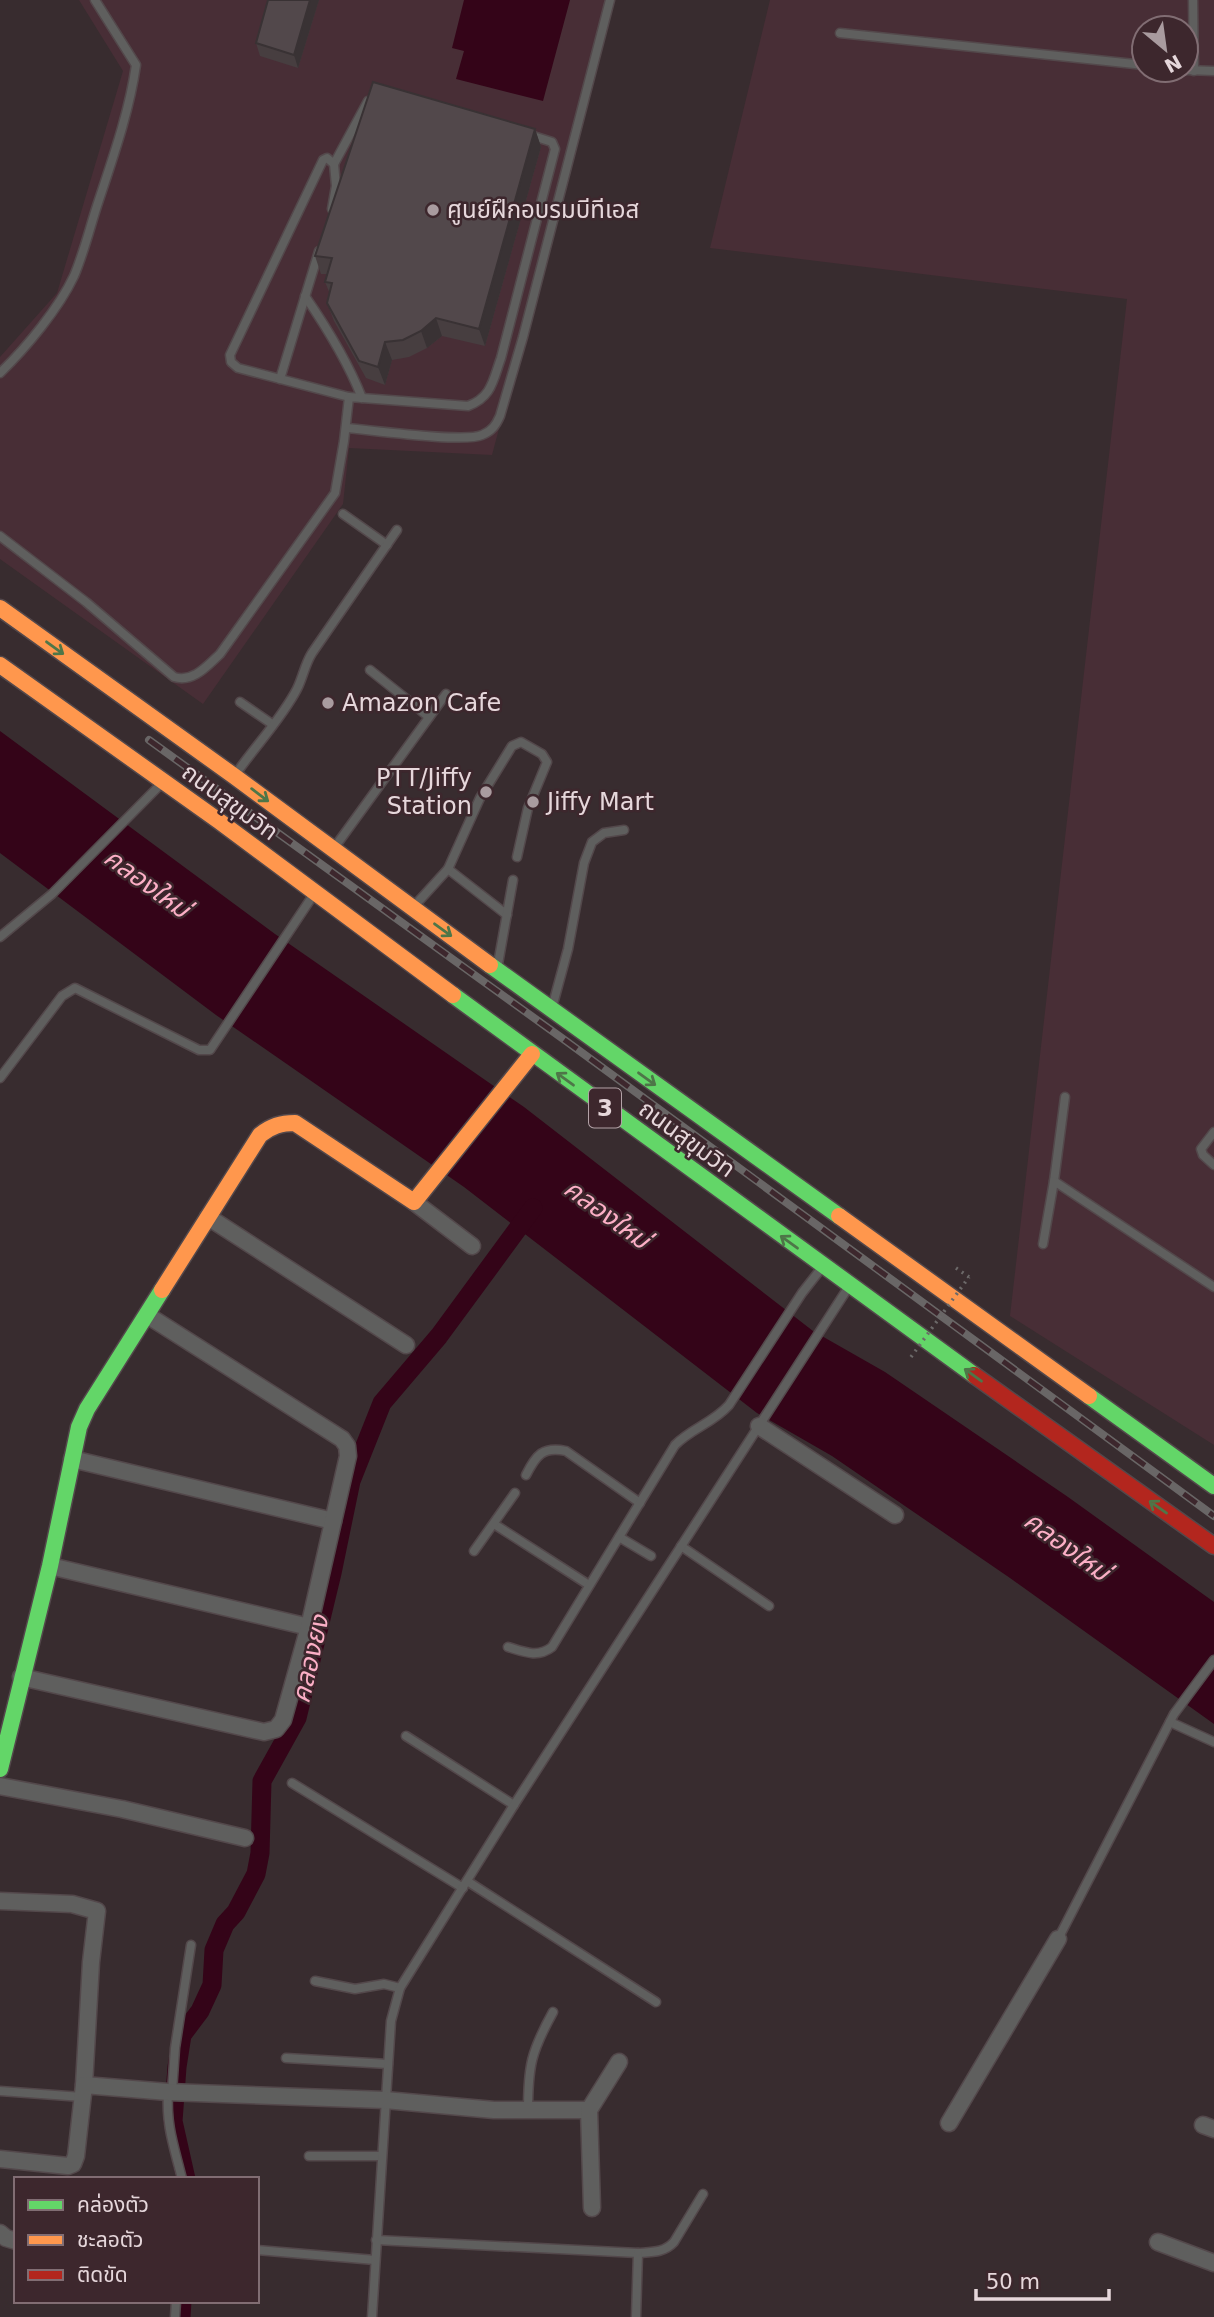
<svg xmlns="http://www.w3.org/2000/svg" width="1214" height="2317" font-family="'DejaVu Sans','Noto Sans Thai',sans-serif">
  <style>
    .built { fill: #482e36; fill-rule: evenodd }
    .water { fill: #340418 }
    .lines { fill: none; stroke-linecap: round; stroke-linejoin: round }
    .canal { stroke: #340418; stroke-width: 19 }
    .lane-casing { stroke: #53484b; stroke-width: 11 }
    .street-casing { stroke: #53484b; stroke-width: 19 }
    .fast-casing { stroke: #53484b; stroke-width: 19 }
    .slow-casing { stroke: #53484b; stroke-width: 19 }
    .jam-casing { stroke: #53484b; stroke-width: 19 }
    .path { stroke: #6c6969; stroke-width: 3.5; stroke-dasharray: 2 5; stroke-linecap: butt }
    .lane { stroke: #5f5f5e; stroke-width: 8 }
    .street { stroke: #5f5f5e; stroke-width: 16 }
    .fast { stroke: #63d668; stroke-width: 16 }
    .slow { stroke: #ff974d; stroke-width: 16 }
    .jam { stroke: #b3261e; stroke-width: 16 }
    .rail-casing { stroke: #696666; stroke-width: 8 }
    .rail { stroke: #3d272d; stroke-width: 5; stroke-dasharray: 16; stroke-linecap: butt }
    .path-bridge { stroke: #6c6969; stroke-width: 3.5; stroke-dasharray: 2 5; stroke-linecap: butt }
    .wall { fill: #473e40 }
    .shaded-wall { fill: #393234 }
    .building { fill: #52484b; stroke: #393234; stroke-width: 2 }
    .oneway { stroke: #4e7648 }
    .poi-dot { fill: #a99b9f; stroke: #3d272d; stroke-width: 2.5 }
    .labels { text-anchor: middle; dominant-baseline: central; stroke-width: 5; stroke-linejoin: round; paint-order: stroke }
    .shield { fill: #3d272d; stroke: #b3a2a7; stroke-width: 2 }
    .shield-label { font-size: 23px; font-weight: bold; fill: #e6d7db }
    .poi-label { font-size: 24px; fill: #e6d7db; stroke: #3d272d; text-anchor: start }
    .street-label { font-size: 24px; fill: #e6d7db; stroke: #3d272d }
    .water-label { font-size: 26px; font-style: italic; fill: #fcafc6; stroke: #3d272d }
  </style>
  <rect width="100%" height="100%" fill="#382c2f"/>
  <g class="built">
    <polygon points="79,0 613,0 492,455 349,448 343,504 203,704 0,559 0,357 57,293 123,71"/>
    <path d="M 770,0 L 1214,0 L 1214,1445 L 1010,1316 L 1127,299 L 710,248 ZM 1144,28 L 1186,28 L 1186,70 L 1144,70 Z"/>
  </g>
  <g class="water">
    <polygon points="464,0 570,0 543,101 456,79 464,51 452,48"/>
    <polygon points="0,731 275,934 524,1107 813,1331 885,1372 1068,1497 1214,1602 1214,1724 1010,1578 832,1456 757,1413 464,1187 216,1015 0,853"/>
  </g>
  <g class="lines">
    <g class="canal">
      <polyline points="186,2179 173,2121 177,2067 182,2035 200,2011 212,1985 214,1950 225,1924 236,1912 256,1874 260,1853 262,1781 297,1718 332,1573 351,1481 382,1403 439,1336 533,1208"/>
      <polyline points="181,2317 182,2301"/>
    </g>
    <defs>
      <g id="lane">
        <polyline points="1193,0 1194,71"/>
        <polyline points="840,33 1144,65"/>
        <polyline points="1186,70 1214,71"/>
        <polyline points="334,164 368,101"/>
        <polyline points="332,209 336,186 334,164 327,158 323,160 230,355 231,362 238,368 349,397"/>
        <path d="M 305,296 C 327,328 348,362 362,398"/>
        <path d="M 0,373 C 26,348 59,308 74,276 C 83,255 89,231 96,209 C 111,163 129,114 136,65 L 95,0"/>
        <polyline points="280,379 319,251"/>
        <path d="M 346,428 C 371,430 464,443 482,435 C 492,431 496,425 500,416 L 523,337 L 610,0"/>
        <polyline points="343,514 387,545"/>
        <path d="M 0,536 L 86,602 L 174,677 C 193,683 207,666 220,654 L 335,493 L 344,441 L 349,397 L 468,406 C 492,397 493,380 501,358 L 555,149 L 552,142 L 530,135"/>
        <polyline points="370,670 429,717"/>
        <polyline points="240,702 272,724"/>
        <path d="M 238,771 C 257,744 282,718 297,689 C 303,677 305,664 312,653 L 397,530"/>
        <polyline points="337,844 446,694"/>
        <polyline points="448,869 507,915"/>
        <polyline points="417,903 448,869 480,798 512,746 521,742 542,754 547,762 528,808 517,857"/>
        <polyline points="0,937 52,894 158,787"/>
        <polyline points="498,964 513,880"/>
        <polyline points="553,1004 568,949 584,863 592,842 604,833 624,830"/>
        <polyline points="0,1078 62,996 75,988 199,1050 210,1050 312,897"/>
        <polyline points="1214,1132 1201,1149 1203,1155 1214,1165"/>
        <polyline points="1054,1181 1065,1097"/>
        <polyline points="1043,1244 1054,1181 1214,1287"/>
        <path d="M 526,1475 C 536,1455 543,1446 566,1451 L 640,1503"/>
        <polyline points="494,1524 589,1585"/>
        <polyline points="619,1537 651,1556"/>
        <polyline points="681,1546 769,1606"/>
        <polyline points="474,1551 515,1493"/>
        <path d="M 508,1647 C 524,1652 538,1658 552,1647 L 675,1445 C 692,1428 713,1423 729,1405 L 802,1293 L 820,1270"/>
        <polyline points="1170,1722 1214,1742"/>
        <polyline points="406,1736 514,1805"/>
        <polyline points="292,1783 463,1888"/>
        <polyline points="467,1881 656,2002"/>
        <polyline points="1058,1939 1174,1714 1214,1660"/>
        <polyline points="315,1981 355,1989 384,1984 400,1988"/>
        <polyline points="286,2058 388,2064"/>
        <polyline points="0,2091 82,2097"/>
        <path d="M 168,2092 C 166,2127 174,2146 182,2179"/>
        <polyline points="172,2092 175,2048 191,1945"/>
        <path d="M 528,2111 C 528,2066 531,2052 553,2012"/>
        <polyline points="309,2156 381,2156"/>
        <path d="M 376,2240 L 638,2253 C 651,2252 664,2253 674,2242 L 703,2194"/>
        <polyline points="257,2250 375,2260"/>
        <polyline points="175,2317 176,2301"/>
        <polyline points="372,2317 391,2021 400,1988 514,1805 846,1291"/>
        <polyline points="636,2317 638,2253"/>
      </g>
      <g id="street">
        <polyline points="414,1202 472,1246"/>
        <polyline points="208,1217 406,1345"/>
        <polyline points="759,1426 895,1515"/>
        <polyline points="72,1459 333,1521"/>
        <polyline points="50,1566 309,1627"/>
        <polyline points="21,1677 264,1732 276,1729 283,1720 309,1627 348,1456 347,1446 342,1439 147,1315"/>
        <polyline points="0,1786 122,1809 245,1838"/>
        <polyline points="0,1901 72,1904 97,1911 91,1962 84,2085"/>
        <polyline points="949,2123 1058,1939"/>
        <polyline points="1203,2125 1214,2129"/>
        <polyline points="0,2159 68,2166 73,2164 76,2156 84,2085 168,2092 385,2100 494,2110 589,2110"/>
        <polyline points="592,2208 589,2110 619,2062"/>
        <polyline points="0,2233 6,2238 16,2241"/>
        <polyline points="1158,2242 1214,2263"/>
      </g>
      <g id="fast">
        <polyline points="490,965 839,1216"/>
        <polyline points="453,995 974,1375"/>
        <polyline points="1089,1396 1214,1486"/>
        <polyline points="0,1769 50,1566 79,1427 87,1409 162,1290"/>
      </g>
      <g id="slow">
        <polyline points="0,608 234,776 490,965"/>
        <polyline points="0,665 219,821 453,995"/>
        <polyline points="839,1216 1089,1396"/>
        <path d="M 162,1290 L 260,1135 C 271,1126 281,1123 295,1123 L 414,1202 L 532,1054"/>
      </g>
      <polyline id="jam" points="974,1375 1214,1546"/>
    </defs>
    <use href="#lane" class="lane-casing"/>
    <use href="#street" class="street-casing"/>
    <use href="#fast" class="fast-casing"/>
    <use href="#slow" class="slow-casing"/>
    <use href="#jam" class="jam-casing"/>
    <polyline class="path" points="956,1268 969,1277"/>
    <use href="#lane" class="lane"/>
    <use href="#street" class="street"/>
    <use href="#fast" class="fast"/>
    <use href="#slow" class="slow"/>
    <use href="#jam" class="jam"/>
    <defs>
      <polyline id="rail" points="149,740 566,1041 1214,1516"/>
    </defs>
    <use href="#rail" class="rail-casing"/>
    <use href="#rail" class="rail"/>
    <polyline class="path-bridge" points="911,1357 969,1277"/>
  </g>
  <g class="wall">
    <polygon points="319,0 298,68 260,56 256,43"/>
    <polygon points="535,129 541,147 485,346 442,336 427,348 409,357 392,360 385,385 366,378 334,321 327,303 330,294 325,282 327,274 321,274 315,256"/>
  </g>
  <g class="shaded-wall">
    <polygon points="310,0 319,0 298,68 294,55"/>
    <polygon points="535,129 541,147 485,346 479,329"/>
    <polygon points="436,318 442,336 427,348 421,331"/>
    <polygon points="385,342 392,360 385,385 378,367"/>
  </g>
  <g class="building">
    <polygon points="268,0 310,0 294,55 256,43"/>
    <polygon points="373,82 535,129 479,329 436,318 421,331 403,340 385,342 378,367 359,361 327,303 332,283 325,282 332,258 315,256"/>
  </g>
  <defs><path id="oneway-shaft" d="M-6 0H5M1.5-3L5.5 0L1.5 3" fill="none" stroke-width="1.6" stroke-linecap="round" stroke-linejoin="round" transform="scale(1.75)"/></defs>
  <g class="oneway">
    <use href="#oneway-shaft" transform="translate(55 648) rotate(36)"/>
    <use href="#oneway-shaft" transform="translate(260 795) rotate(37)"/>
    <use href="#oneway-shaft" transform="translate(443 930) rotate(36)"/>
    <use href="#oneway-shaft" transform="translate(565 1079) rotate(-144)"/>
    <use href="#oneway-shaft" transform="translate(647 1079) rotate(36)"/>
    <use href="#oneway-shaft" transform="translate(789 1242) rotate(-144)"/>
    <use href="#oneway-shaft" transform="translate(973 1375) rotate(-144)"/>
    <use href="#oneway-shaft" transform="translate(1158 1507) rotate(-145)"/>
  </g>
  <g class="poi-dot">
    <circle cx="433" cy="210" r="7"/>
    <circle cx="328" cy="703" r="7"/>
    <circle cx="486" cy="792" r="7"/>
    <circle cx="533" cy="802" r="7"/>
  </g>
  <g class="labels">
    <rect class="shield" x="589" y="1088.5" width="32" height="39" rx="5"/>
    <g class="shield-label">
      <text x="605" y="1108">3</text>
    </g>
    <g class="poi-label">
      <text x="447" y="210">ศูนย์ฝึกอบรมบีทีเอส</text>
      <text x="342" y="703">Amazon Cafe</text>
      <text x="472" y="778" text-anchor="end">PTT/Jiffy<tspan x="472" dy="28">Station</tspan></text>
      <text x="547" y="802">Jiffy Mart</text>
    </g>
    <g class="street-label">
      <text transform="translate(230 802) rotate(36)">ถนนสุขุมวิท</text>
      <text transform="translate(687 1139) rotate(36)">ถนนสุขุมวิท</text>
    </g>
    <g class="water-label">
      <text transform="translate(147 883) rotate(36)">คลองใหม่</text>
      <text transform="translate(607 1214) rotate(36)">คลองใหม่</text>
      <text transform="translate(1067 1546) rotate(36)">คลองใหม่</text>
      <text transform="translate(310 1659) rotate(-77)">คลองยง</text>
    </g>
  </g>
  <rect x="14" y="2177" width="245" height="126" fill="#3d272d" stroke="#816d73" stroke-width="2"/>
  <rect x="28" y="2200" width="35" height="10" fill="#63d668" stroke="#816d73" stroke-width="2"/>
  <text x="77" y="2212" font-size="21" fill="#e6d7db">คล่องตัว</text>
  <rect x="28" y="2235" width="35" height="10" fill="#ff974d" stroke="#816d73" stroke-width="2"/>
  <text x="77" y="2247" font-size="21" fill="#e6d7db">ชะลอตัว</text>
  <rect x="28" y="2270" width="35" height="10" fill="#b3261e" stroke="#816d73" stroke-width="2"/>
  <text x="77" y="2282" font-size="21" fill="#e6d7db">ติดขัด</text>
  <g transform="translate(1165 49) rotate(151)"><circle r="33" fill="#3d272d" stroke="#816d73" stroke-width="2"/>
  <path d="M0-5L12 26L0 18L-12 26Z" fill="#a99b9f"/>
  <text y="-10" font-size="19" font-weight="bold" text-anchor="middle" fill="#e6d7db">N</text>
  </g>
  <path d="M976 2289v10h133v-10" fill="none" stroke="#e6d7db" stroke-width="3.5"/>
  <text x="986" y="2289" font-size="21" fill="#e6d7db" stroke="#3d272d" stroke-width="5" paint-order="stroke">50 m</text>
</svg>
